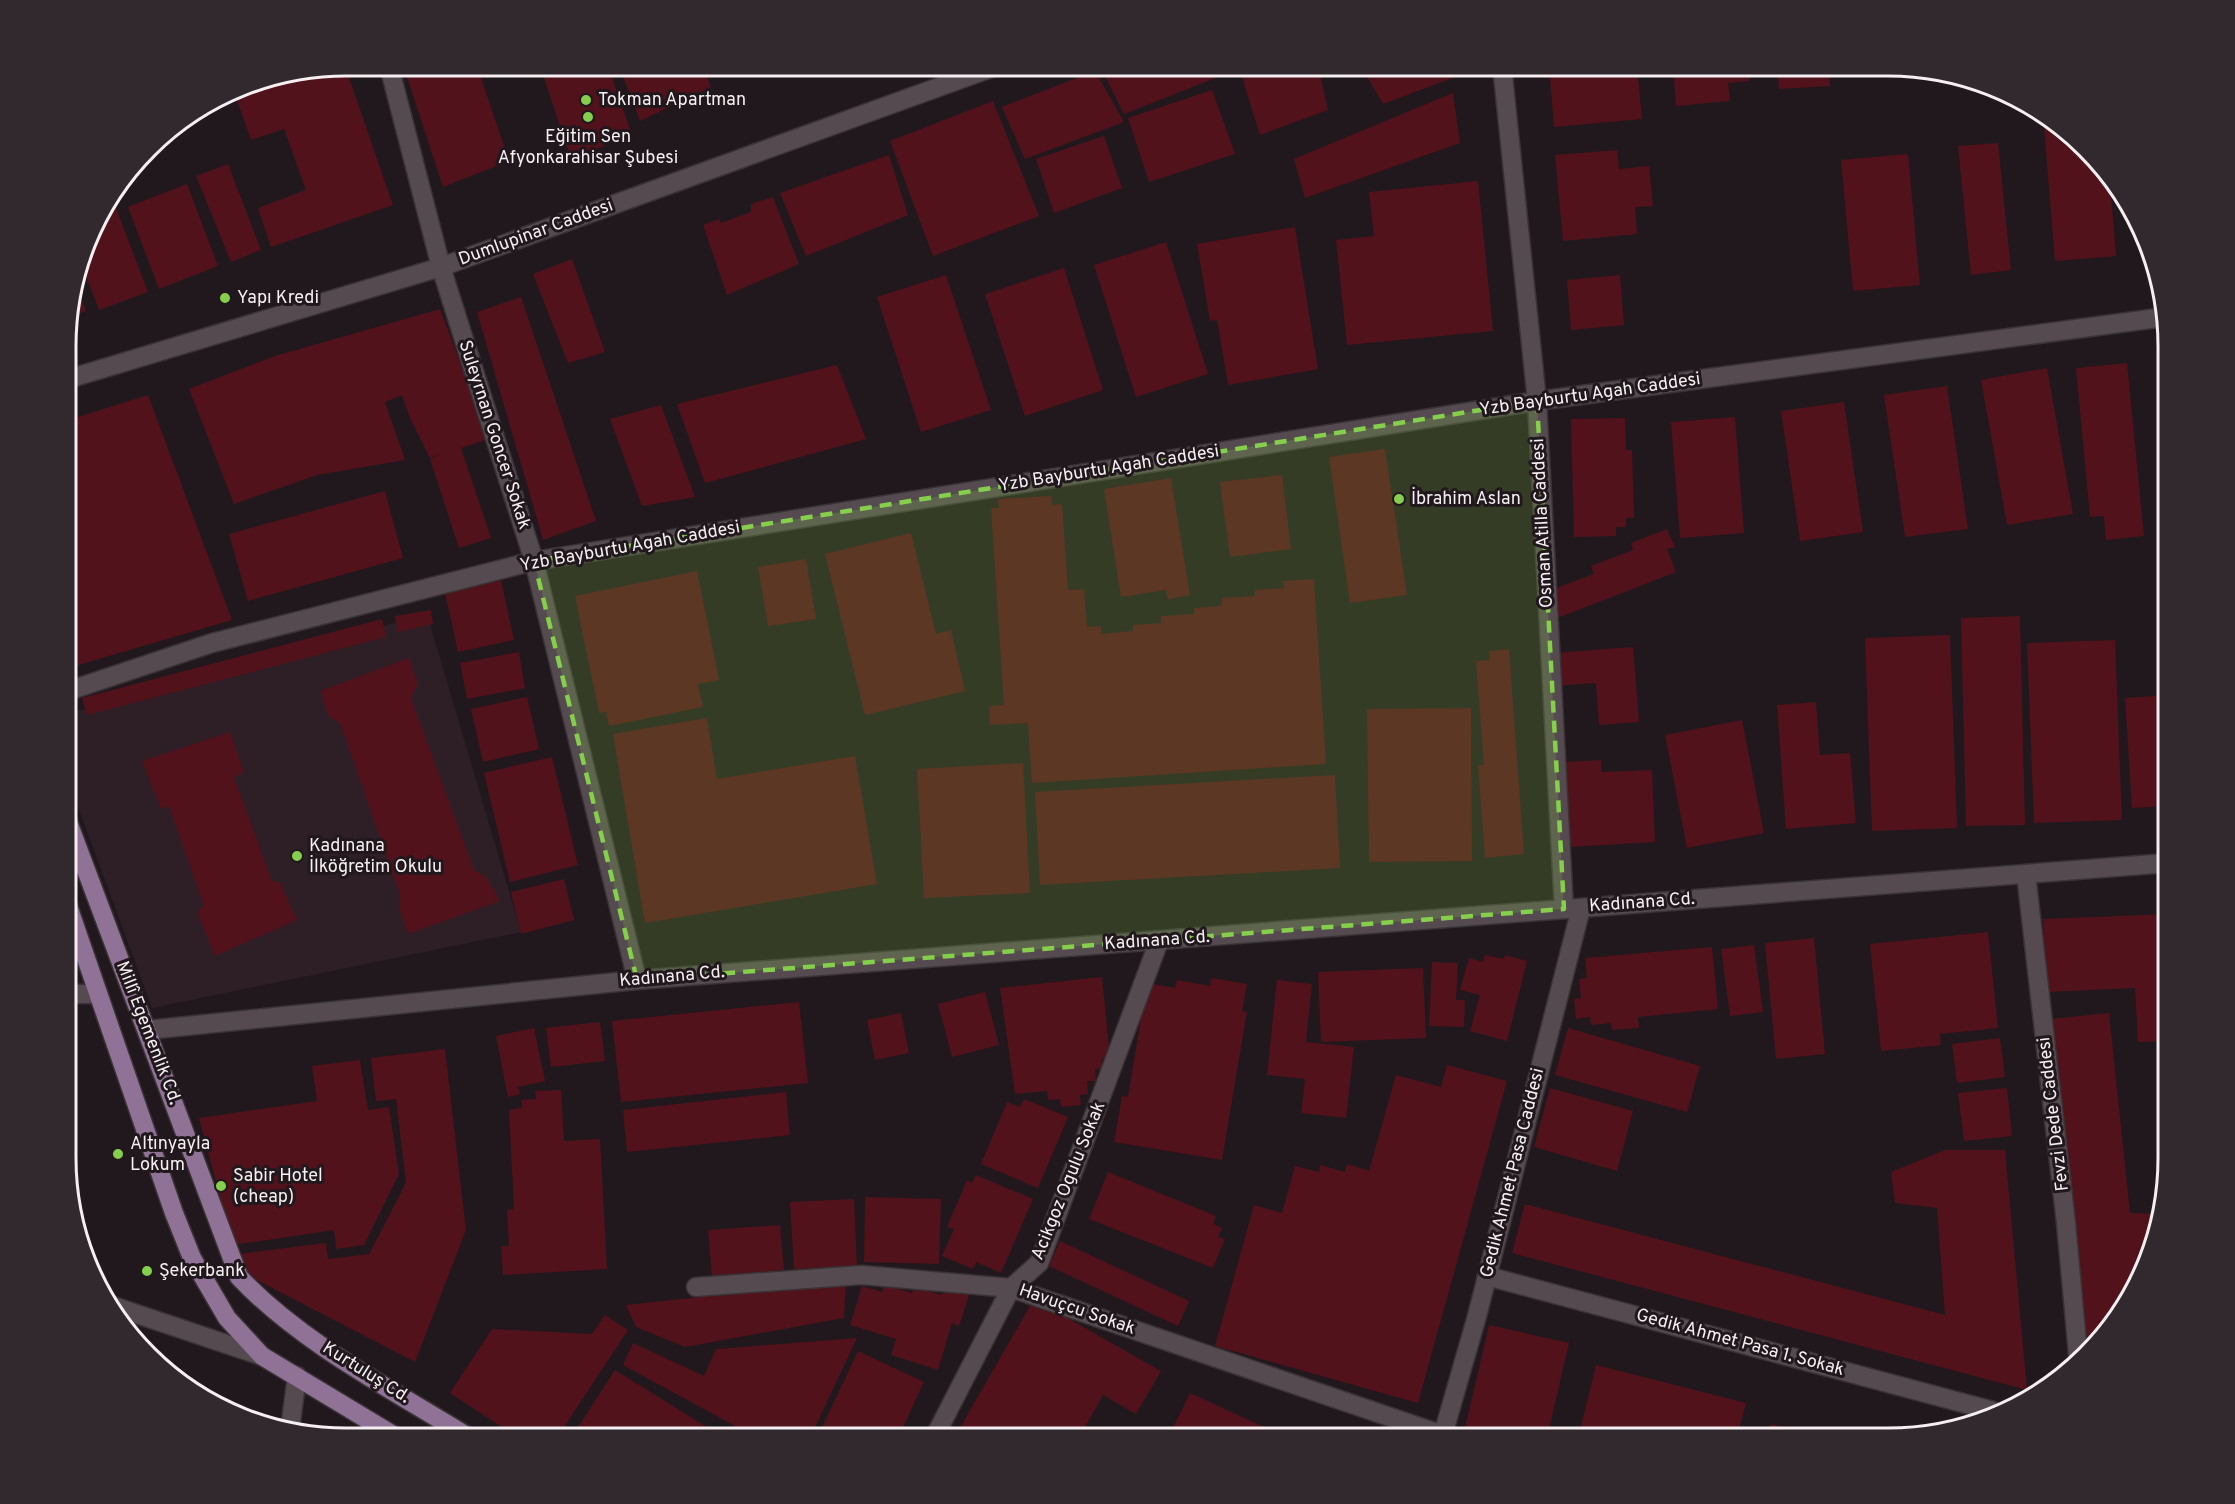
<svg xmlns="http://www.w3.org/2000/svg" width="2235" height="1504" font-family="Overpass,sans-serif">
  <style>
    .built { fill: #2e1f27 }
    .building { fill: #51121b }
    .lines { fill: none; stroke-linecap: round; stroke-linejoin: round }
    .minor-casing { stroke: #393336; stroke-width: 21 }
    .tertiary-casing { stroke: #393336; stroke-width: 21 }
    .primary-casing { stroke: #393336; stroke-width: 21 }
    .minor { stroke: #544a4f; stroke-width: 18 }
    .tertiary { stroke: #544a4f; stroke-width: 18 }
    .primary { stroke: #8f7295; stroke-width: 18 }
    .marked { fill: #85cf4c; fill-opacity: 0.2; stroke: #85cf4c; stroke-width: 4.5; stroke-dasharray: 12 8; stroke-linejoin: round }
    .poi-dot { fill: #85cf4c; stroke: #21181d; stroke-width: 2 }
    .labels { text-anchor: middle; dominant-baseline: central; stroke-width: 6; stroke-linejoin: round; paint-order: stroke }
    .poi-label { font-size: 18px; fill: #f5eff1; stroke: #21181d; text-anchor: start }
    .street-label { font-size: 18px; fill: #f5eff1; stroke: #21181d }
    .rim { fill: none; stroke: #f5eff1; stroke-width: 3 }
  </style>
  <rect width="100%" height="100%" fill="#21181d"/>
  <polygon class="built" points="427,614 521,932 152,1008 68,779 68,714"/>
  <g class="building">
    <polygon points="345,66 393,205 271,247 258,208 306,190 284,129 251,140 234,91 240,87"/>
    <polygon points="409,66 477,66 509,161 443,187 404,68"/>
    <polygon points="540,66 608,66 632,135 571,159"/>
    <polygon points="619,66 702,66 711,87 640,121"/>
    <polygon points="714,66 746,66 719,76"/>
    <polygon points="1100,66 1214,66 1218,77 1124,114"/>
    <polygon points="1263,66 1318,66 1328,110 1260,135 1241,74"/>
    <polygon points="1361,66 1454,66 1458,76 1383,104"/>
    <polygon points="1549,66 1637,66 1642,119 1554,127"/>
    <polygon points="1673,66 1748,66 1749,81 1728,83 1730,101 1676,106"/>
    <polygon points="1777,66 1829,66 1830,86 1779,89"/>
    <polygon points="1095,71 1124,122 1025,159 1002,107"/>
    <polygon points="1212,90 1235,154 1149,182 1128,118"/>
    <polygon points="1453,93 1460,143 1305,198 1294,159"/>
    <polygon points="993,101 1039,216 933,256 890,141"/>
    <polygon points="2056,126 2110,183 2116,256 2055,261 2044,127"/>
    <polygon points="1104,136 1122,188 1054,213 1036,159"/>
    <polygon points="1998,143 2011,270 1971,275 1958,146"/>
    <polygon points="1617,150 1619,169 1649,166 1653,206 1635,207 1637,234 1563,241 1555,155"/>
    <polygon points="1908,154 1920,285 1853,291 1841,160"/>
    <polygon points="889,155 908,215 806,256 780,193"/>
    <polygon points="228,164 261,250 231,262 196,176"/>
    <polygon points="1478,181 1493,331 1347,345 1336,240 1374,236 1369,192"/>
    <polygon points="187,184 218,266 159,289 128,207"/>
    <polygon points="773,197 799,264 727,295 703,225 719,219 721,223 751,212 751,204"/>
    <polygon points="116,208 148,292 99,310 82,265 95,222 102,214"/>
    <polygon points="1295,227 1318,369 1228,385 1217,320 1210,321 1197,244"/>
    <polygon points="1166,242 1208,374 1136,397 1094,265"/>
    <polygon points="572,259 605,352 568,363 533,274"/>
    <polygon points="1064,268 1103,390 1025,416 985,294"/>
    <polygon points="946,275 991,410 921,432 877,297"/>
    <polygon points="1620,275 1624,325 1571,330 1567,280"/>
    <polygon points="76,284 86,311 68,317 68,310"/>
    <polygon points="521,297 596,521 543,540 477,312"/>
    <polygon points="440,309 489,439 461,448 491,538 459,548 430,459 442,454 430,458 410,418 402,395 385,402 405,460 317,475 234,504 189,389 275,356"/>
    <polygon points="2127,363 2144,536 2106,540 2104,516 2090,517 2076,368"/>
    <polygon points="837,365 866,439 705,483 677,404"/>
    <polygon points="2047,368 2073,514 2007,525 1981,380"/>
    <polygon points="1947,386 1968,529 1905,537 1884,395"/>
    <polygon points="148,395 232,620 68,668 68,420"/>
    <polygon points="1844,402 1863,532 1800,541 1781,411"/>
    <polygon points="661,405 695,497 642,506 610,419"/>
    <polygon points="1735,417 1744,533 1680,538 1671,422"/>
    <polygon points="1625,418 1626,450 1632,450 1634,518 1626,518 1626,527 1616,527 1616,536 1574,537 1571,419"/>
    <polygon points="1385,449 1407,595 1350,603 1329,457"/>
    <polygon points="1282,475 1291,549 1230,557 1220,482"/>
    <polygon points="1171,478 1190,595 1168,599 1166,590 1121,597 1104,489"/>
    <polygon points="385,491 403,558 248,601 229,534"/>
    <polygon points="1051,496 1052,505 1062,504 1068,590 1084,589 1087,627 1101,626 1101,634 1133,631 1133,625 1161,623 1161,616 1194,614 1194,608 1222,606 1222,598 1255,596 1255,590 1284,588 1283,581 1314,579 1326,764 1032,783 1028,723 990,725 989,706 1004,705 991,508 999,508 998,499"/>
    <polygon points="1667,529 1675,547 1667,549 1676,572 1555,619 1551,590 1594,574 1591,566 1633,550 1631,543"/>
    <polygon points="911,533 936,634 951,630 965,691 865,715 825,554"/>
    <polygon points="806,559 816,619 768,626 758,567"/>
    <polygon points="697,571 719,680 698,684 703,707 609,726 606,712 599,713 575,596"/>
    <polygon points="501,580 514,640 458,652 445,593"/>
    <polygon points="431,610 433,624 398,632 395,616"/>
    <polygon points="2020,616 2025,825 1966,826 1961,618"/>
    <polygon points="382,619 386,637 87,715 82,698"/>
    <polygon points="1950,635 1957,828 1872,831 1865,638"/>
    <polygon points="2115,640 2122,820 2034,823 2027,643"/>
    <polygon points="1633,647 1639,722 1599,725 1596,683 1555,686 1553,653"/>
    <polygon points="1509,649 1524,854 1485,858 1478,765 1484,765 1476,661 1490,660 1489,651"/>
    <polygon points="519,652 525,688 467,699 460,663"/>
    <polygon points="409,658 418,684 411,698 474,870 487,878 500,901 408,934 399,908 400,895 340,723 329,717 320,691"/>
    <polygon points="2168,695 2168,806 2132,808 2125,698"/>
    <polygon points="527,697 539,749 483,762 471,709"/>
    <polygon points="1816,702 1820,755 1850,753 1856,823 1786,829 1777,705"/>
    <polygon points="1471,708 1472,861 1369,862 1367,709"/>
    <polygon points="707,718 717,779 855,756 877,884 645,923 613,734"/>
    <polygon points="1742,720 1764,833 1687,848 1665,735"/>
    <polygon points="230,732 244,772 234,777 272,881 280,882 297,920 215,956 197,912 204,906 169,806 161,809 142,761"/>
    <polygon points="552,757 578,865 510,882 484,773"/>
    <polygon points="1601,760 1601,772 1652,770 1655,842 1570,847 1566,762"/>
    <polygon points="1023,763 1030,893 924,898 917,769"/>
    <polygon points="1335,775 1340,868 1040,885 1035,792"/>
    <polygon points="564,879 574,920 521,934 511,892"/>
    <polygon points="2168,914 2168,1041 2138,1042 2135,988 2046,992 2043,919"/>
    <polygon points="1988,932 1998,1028 1940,1034 1941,1045 1881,1051 1870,944"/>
    <polygon points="1814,938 1825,1054 1776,1059 1765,943"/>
    <polygon points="1754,945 1763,1012 1730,1016 1721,949"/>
    <polygon points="1712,947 1718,1009 1638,1017 1639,1028 1612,1030 1611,1023 1591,1025 1590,1017 1576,1019 1574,999 1581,998 1579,979 1587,978 1585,958"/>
    <polygon points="1485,955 1504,959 1505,955 1527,961 1507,1041 1470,1031 1480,995 1460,990 1469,958 1483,962"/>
    <polygon points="1432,962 1458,963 1456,1000 1465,1000 1464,1027 1429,1026"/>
    <polygon points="1423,968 1426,1038 1321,1042 1318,972"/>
    <polygon points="1102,977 1110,1058 1101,1059 1103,1068 1095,1069 1096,1081 1087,1081 1088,1094 1080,1095 1081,1105 1061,1107 1060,1099 1048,1100 1047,1091 1015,1094 1000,988"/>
    <polygon points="1211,978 1247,984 1242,1011 1247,1012 1222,1160 1114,1142 1122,1096 1128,1097 1147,983 1175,988 1177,980 1210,986"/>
    <polygon points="1277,980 1312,984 1306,1042 1354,1047 1346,1118 1301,1113 1305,1079 1267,1075"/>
    <polygon points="985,992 999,1045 952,1057 938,1004"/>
    <polygon points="799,1002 808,1083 621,1102 612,1021"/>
    <polygon points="901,1013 909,1053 875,1060 867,1020"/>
    <polygon points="2109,1013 2130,1213 2161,1214 2154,1247 2121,1314 2083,1349 2051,1019"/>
    <polygon points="600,1022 605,1061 551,1067 546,1028"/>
    <polygon points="534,1028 545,1081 518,1087 520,1094 508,1097 496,1036"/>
    <polygon points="1568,1028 1700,1066 1687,1112 1555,1075"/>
    <polygon points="2000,1038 2005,1077 1957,1083 1952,1044"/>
    <polygon points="445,1049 466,1230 415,1362 251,1277 237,1254 326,1243 328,1259 369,1254 406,1183 396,1099 376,1101 371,1058"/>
    <polygon points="360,1060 368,1110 389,1107 399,1174 364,1245 336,1249 334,1230 233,1245 199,1118 317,1101 312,1066"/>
    <polygon points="1447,1065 1507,1081 1418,1403 1215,1346 1254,1205 1282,1213 1295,1166 1319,1172 1320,1165 1345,1172 1347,1164 1369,1171 1396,1075 1441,1087"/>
    <polygon points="1550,1088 1633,1111 1617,1171 1534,1147"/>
    <polygon points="2007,1088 2012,1136 1964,1141 1958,1093"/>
    <polygon points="561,1090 564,1141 600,1139 607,1269 503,1275 501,1246 509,1246 507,1210 514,1209 509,1110 522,1108 522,1100 536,1099 535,1091"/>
    <polygon points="786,1092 790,1135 627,1152 623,1110"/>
    <polygon points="1024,1099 1068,1117 1038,1188 981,1164 1007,1102 1020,1107"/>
    <polygon points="1945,1150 2005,1150 2027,1390 1512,1253 1525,1204 1945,1315 1937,1208 1895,1203 1891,1172"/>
    <polygon points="1108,1172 1216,1216 1213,1224 1222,1228 1218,1237 1225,1239 1213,1268 1089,1219"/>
    <polygon points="976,1175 1033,1199 1001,1273 976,1262 973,1269 942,1256 954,1229 947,1227 967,1180 972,1183"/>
    <polygon points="865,1197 941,1199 939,1264 864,1262"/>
    <polygon points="854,1199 857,1266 794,1269 790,1202"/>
    <polygon points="780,1225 784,1270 712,1276 708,1230"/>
    <polygon points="1060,1241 1189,1301 1178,1326 1049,1266"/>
    <polygon points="846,1281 844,1318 685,1347 636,1327 626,1305"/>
    <polygon points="885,1285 912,1293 914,1287 942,1295 944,1288 969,1295 959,1326 952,1323 938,1370 891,1355 896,1339 850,1325 862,1286 882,1292"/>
    <polygon points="1034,1299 1161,1371 1136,1414 1103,1395 1079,1438 954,1438"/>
    <polygon points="605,1315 628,1330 557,1438 519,1438 450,1393 492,1329 592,1334"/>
    <polygon points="1489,1325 1569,1343 1547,1438 1463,1437"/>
    <polygon points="857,1338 810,1438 729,1438 735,1426 623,1365 633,1343 704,1376 716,1349"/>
    <polygon points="858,1351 924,1382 898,1438 817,1438"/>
    <polygon points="1596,1365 1746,1403 1737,1437 1578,1438"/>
    <polygon points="615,1370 721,1436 720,1438 571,1438"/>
    <polygon points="1190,1393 1288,1438 1168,1438"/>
    <polygon points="1771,1424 1823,1437 1768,1437"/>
  </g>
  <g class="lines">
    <defs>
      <g id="minor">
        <polyline points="389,66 441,267 534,561 637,980"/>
        <polyline points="1502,66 1537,401 1564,909"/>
        <polyline points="68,379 441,267 997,66"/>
        <polyline points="68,691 212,643 534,561 1537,401 2165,317"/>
        <polyline points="2026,874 2066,1223 2078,1354"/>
        <polyline points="68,994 98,994"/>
        <polyline points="1487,1276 1993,1411"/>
        <polyline points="696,1287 862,1275 1011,1288 1443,1435"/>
        <polyline points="110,1305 262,1356"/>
        <polyline points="290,1429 297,1376"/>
        <polyline points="934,1438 1011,1288 1039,1263 1159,941"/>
        <polyline points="1442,1438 1477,1316 1581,908"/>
      </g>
      <polyline id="tertiary" points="147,1030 637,980 2168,863"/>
      <g id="primary">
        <path d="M 68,822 L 239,1277 C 301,1343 393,1390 470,1438"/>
        <polyline points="68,906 174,1213 192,1258 227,1318 262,1356 398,1438"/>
      </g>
    </defs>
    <use href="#minor" class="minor-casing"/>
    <use href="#tertiary" class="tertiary-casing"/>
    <use href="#primary" class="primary-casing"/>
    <use href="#minor" class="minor"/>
    <use href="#tertiary" class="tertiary"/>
    <use href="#primary" class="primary"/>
  </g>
  <path class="marked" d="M 1537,401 L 1564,909 L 637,980 L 534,561 Z"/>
  <g class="poi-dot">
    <circle cx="586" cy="100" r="6"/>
    <circle cx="588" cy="117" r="6"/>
    <circle cx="225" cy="298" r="6"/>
    <circle cx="1399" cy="499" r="6"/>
    <circle cx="297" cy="856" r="6"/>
    <circle cx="118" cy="1154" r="6"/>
    <circle cx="221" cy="1186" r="6"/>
    <circle cx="147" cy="1271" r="6"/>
  </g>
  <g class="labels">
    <g class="poi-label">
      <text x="598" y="100">Tokman Apartman</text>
      <text x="588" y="137" text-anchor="middle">Eğitim Sen<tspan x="588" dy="21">Afyonkarahisar Şubesi</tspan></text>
      <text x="237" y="298">Yapı Kredi</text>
      <text x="1411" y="499">İbrahim Aslan</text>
      <text x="309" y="846">Kadınana<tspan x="309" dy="21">İlköğretim Okulu</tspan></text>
      <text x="130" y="1144">Altınyayla<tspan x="130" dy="21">Lokum</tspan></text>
      <text x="233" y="1176">Sabir Hotel<tspan x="233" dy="21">(cheap)</tspan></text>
      <text x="159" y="1271">Şekerbank</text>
    </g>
    <g class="street-label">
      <text transform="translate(536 233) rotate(-20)">Dumlupinar Caddesi</text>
      <text transform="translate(1590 395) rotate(-8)">Yzb Bayburtu Agah Caddesi</text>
      <text transform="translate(494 435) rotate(72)">Suleyrnan Goncer Sokak</text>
      <text transform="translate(1109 469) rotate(-9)">Yzb Bayburtu Agah Caddesi</text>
      <text transform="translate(1543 523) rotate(-93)">Osman Atilla Caddesi</text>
      <text transform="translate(630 547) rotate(-10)">Yzb Bayburtu Agah Caddesi</text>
      <text transform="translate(1642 903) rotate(-4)">Kadınana Cd.</text>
      <text transform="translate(1157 941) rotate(-4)">Kadınana Cd.</text>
      <text transform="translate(672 977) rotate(-5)">Kadınana Cd.</text>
      <text transform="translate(148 1033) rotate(69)">Millî Egemenlik Cd.</text>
      <text transform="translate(2054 1114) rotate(-97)">Fevzi Dede Caddesi</text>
      <text transform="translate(1513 1173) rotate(-76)">Gedik Ahmet Pasa Caddesi</text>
      <text transform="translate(1069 1181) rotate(-68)">Acikgoz Ogulu Sokak</text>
      <text transform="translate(1077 1310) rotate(19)">Havuçcu Sokak</text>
      <text transform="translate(1740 1343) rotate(15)">Gedik Ahmet Pasa 1. Sokak</text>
      <text transform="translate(366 1373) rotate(32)">Kurtuluş Cd.</text>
    </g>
  </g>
  <path d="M0 0H2235V1504H0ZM346 76H1888A270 270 0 0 1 2158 346V1158A270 270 0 0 1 1888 1428H346A270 270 0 0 1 76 1158V346A270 270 0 0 1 346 76Z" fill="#32292e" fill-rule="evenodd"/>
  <path class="rim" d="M346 76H1888A270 270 0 0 1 2158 346V1158A270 270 0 0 1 1888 1428H346A270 270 0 0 1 76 1158V346A270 270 0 0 1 346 76Z"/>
</svg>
